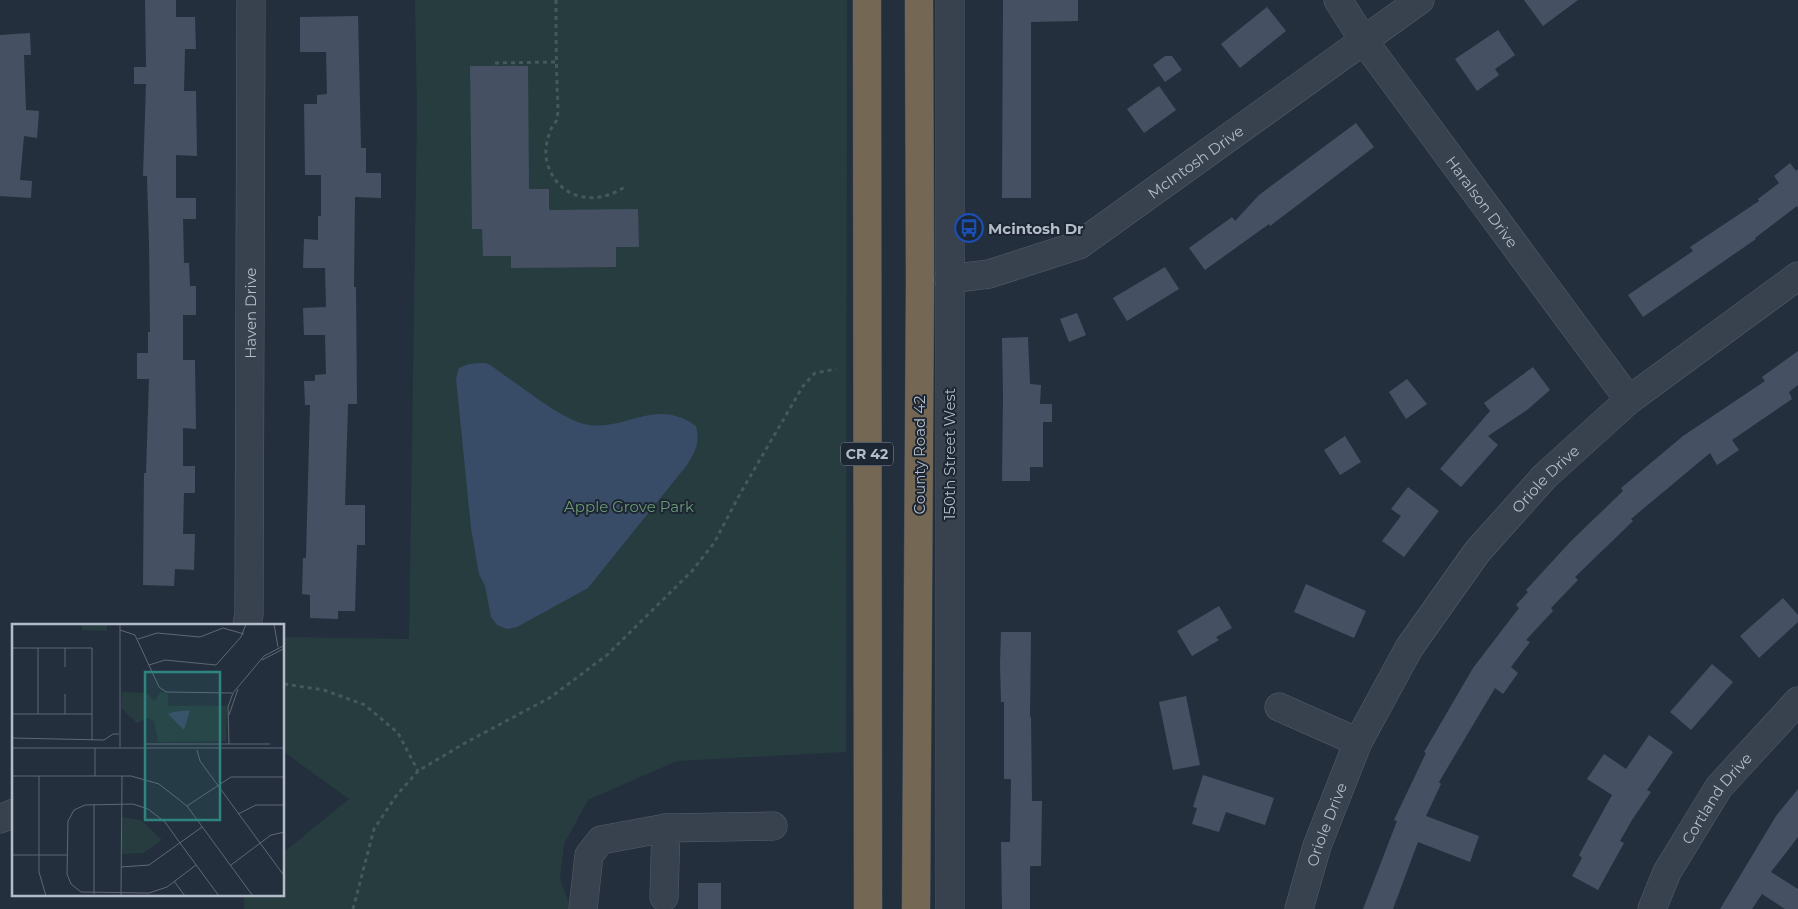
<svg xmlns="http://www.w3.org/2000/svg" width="1798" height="909" font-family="Montserrat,sans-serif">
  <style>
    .green { fill: #263c3f }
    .water { fill: #394c67 }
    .building { fill: #455162 }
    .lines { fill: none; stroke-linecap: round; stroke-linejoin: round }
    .minor-casing { stroke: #565f6c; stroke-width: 29 }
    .highway-casing { stroke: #434c59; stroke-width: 29 }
    .path { stroke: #44595c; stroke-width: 3; stroke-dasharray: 4 4; stroke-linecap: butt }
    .minor { stroke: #38414e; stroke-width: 28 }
    .highway { stroke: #746855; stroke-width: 28 }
    .labels { text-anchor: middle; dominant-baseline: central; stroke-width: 4; stroke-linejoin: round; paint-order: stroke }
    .shield { fill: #1d2633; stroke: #878f9c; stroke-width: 1 }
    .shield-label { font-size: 14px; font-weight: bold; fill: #b4bcc9 }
    .street-label { font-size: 15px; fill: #b4bcc9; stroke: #1d2633 }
    .poi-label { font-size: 15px; font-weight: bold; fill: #b4bcc9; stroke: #1d2633; text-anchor: start }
    .park-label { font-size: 15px; fill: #6b9a76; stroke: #1d2633 }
    .inset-road { fill: none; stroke: #5e6776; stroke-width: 1 }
    .view { fill: #308480; fill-opacity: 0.15; stroke: #308480; stroke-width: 2.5 }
    .inset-edge { fill: none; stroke: #b4bcc9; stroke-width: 2.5 }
  </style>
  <rect width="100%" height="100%" fill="#242f3e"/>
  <polygon class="green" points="415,0 847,0 846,752 677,761 588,800 564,844 560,879 571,909 244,909 244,895 284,895 284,852 349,799 284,752 284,637 409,639 417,113"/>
  <path class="water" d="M 469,364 C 474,364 483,362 488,364 C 494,367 501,373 507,377 C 528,391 564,421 589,425 C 627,430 657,397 696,426 C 700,444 696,450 687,465 L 588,588 L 517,627 L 507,629 L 497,625 L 491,617 L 485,586 L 479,574 L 471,528 L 456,378 L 459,368 Z"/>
  <g class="building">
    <polygon points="145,0 176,0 176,17 195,17 196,49 185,49 184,91 196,91 197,156 176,155 176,198 196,198 196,219 183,219 184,263 189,263 190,286 196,286 196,315 183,315 183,360 195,360 196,429 183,428 183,466 195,466 195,493 184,493 183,534 195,534 194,570 175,569 174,586 143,585 144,473 146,473 149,379 137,379 137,353 148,353 148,332 150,332 149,243 147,176 143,176 146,84 134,84 134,67 146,67"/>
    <polygon points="1003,0 1078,0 1078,21 1031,22 1031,198 1002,198"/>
    <polygon points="1524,0 1578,0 1543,26"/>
    <polygon points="1267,7 1286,31 1240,68 1221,44"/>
    <polygon points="358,16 361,148 366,148 366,173 381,173 381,198 355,197 354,287 356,287 357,404 348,404 345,505 365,505 365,545 357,545 355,611 338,611 338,619 310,618 310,595 302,594 303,558 306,558 310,405 305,405 304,381 315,381 315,375 326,374 325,335 304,335 303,308 326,307 325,268 303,268 304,239 318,240 318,216 321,216 321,175 305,175 304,104 317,104 317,95 327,94 326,52 300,52 300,17"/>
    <polygon points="1498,30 1515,55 1495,69 1499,75 1477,91 1455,59"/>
    <polygon points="30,33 31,55 24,55 26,110 39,111 37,138 24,136 20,180 32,181 31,198 0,196 0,35"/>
    <polygon points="1165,56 1172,56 1182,70 1165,82 1153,65"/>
    <polygon points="470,66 528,66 529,189 549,189 549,210 638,209 639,247 616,247 616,267 511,268 511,256 483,256 482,229 472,229"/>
    <polygon points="1159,86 1176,110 1144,133 1127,109"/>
    <polygon points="1356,123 1374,147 1270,226 1269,224 1205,270 1189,248 1232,217 1235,221 1259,195"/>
    <polygon points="1790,163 1796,171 1798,169 1798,208 1797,206 1755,238 1756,239 1643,317 1628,295 1693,251 1690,247 1759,201 1758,199 1779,183 1774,176"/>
    <polygon points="1165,267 1179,289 1127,321 1113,298"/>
    <polygon points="1077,313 1086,335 1069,342 1060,319"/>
    <polygon points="1028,337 1030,384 1041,385 1040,404 1052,404 1052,422 1043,422 1043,467 1030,467 1030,481 1002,481 1003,395 1002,338"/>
    <polygon points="1798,351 1798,385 1789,392 1792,399 1732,440 1739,450 1717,465 1710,453 1631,519 1633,521 1575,577 1578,580 1551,608 1553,611 1526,640 1530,642 1511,667 1518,673 1503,694 1495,688 1439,782 1441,784 1426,816 1479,836 1470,862 1418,842 1393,909 1363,909 1397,821 1394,820 1426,753 1424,752 1473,668 1519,608 1516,605 1528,592 1526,590 1571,541 1623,491 1621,488 1683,436 1765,381 1762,377"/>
    <polygon points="1533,367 1550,390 1527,410 1488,436 1498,445 1461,487 1440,469 1490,411 1484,403"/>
    <polygon points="1407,379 1427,404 1406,419 1389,392"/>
    <polygon points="1345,436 1361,462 1340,475 1324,450"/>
    <polygon points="1408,487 1439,511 1404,557 1382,541 1401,516 1391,509"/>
    <polygon points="1306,584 1366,611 1354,638 1294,612"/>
    <polygon points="1783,598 1798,615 1798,622 1759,658 1740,636"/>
    <polygon points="1219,606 1232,628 1216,637 1219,640 1192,656 1177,631"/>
    <polygon points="1001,632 1031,632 1030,717 1031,717 1032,801 1042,801 1041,866 1030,866 1030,909 1002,909 1001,842 1010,842 1011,779 1004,779 1004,702 1001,702 1000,664"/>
    <polygon points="1712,664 1733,682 1691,730 1670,712"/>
    <polygon points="1186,696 1200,765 1173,770 1159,702"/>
    <polygon points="1649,735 1673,752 1647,790 1651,792 1632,820 1620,841 1624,843 1598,890 1572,876 1582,858 1579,855 1612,795 1587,779 1604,754 1626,769"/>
    <polygon points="1203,775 1274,798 1265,825 1226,812 1219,832 1192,824 1197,808 1193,807"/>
    <polygon points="1798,789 1798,837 1771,872 1798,889 1798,909 1785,909 1762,894 1752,909 1720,909 1776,816"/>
    <rect x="698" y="883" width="23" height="26"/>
  </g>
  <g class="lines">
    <defs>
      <g id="minor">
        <path id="s1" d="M 1338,0 L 1364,41 L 1629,400"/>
        <path id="s2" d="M 949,279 L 989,274 L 1079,245 L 1420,0"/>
        <path id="s3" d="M 247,625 L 249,614 L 251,0"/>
        <polyline points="1279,707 1358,742"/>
        <polyline points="0,819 14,813"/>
        <polyline points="664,897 666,828 773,826"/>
        <polyline points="583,909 589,855 601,840 666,828"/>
        <polyline points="950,909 950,0"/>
        <path id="s4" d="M 1299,909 L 1317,846 L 1358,742 L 1409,648 L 1477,552 L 1545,476 L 1629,400 L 1798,276"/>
        <path id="s5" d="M 1652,909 L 1667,872 L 1719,787 L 1798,701"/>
      </g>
      <g id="highway">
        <polyline points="867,0 868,909"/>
        <polyline points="916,909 920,282 919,0"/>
      </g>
    </defs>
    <use href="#minor" class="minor-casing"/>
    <use href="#highway" class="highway-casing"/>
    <g class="path">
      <path d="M 556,0 C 556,28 556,56 557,84 C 557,95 559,109 557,119 C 556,122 553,126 551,129 C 547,139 544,151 547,162 C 557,200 597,207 626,186"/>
      <polyline points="495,63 556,62"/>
      <polyline points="284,684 324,690 365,705 398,733 418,771"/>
      <polyline points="353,909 374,829 396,796 418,771 465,743 551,697 607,655 692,571 714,543 741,492 803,386 815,373 836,369"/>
    </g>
    <use href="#minor" class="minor"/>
    <use href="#highway" class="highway"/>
  </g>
  <defs>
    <symbol id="bus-ring" viewBox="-11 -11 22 22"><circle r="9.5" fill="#1d2633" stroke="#1a4fb4" stroke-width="1.5"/><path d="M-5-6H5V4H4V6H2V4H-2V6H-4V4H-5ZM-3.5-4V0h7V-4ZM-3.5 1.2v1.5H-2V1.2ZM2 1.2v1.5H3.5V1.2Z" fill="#1a4fb4"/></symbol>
  </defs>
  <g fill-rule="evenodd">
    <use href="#bus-ring" x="953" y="212" width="32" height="32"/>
  </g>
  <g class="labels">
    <rect class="shield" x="841" y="442.5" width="52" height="23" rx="4"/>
    <g class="shield-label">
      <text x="867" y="454">CR 42</text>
    </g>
    <g class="street-label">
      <text stroke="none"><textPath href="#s2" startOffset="278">McIntosh Drive</textPath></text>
      <text stroke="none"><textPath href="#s1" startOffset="248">Haralson Drive</textPath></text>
      <text stroke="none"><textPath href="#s3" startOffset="312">Haven Drive</textPath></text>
      <text transform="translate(949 454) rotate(-90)">150th Street West</text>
      <text transform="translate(919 455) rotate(-90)">County Road 42</text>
      <text stroke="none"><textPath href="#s4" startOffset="502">Oriole Drive</textPath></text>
      <text stroke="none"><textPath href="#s5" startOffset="129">Cortland Drive</textPath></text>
      <text stroke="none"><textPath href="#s4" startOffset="89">Oriole Drive</textPath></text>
    </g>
    <g class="poi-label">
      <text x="988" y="228">Mcintosh Dr</text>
    </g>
    <g class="park-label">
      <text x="629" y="506">Apple Grove Park</text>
    </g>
  </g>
  <g transform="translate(12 624)">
    <rect width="272" height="272" fill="#242f3e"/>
    <path d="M 70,0 L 95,0 L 95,7 L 70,6 ZM 110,68 L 135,69 L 142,77 L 149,68 L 156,70 L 156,82 L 215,82 L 214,117 L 146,118 L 142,97 L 136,94 L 125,99 L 109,84 ZM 110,193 L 129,196 L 150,216 L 131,229 L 110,230 Z" fill="#263c3f"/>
    <path d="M 178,86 L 172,106 L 156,90 L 161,88 Z" fill="#394c67"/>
    <path class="inset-road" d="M 262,0 L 266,23M 108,6 L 123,11 L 147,63 L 154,68 L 220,69M 126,15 L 145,9 L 188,13 L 211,4 L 232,10M 0,24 L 80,24 L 80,116M 250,36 L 273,24M 137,41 L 153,36 L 204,41 L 229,13 L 234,0M 53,43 L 53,24M 0,90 L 80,90M 26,90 L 26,24M 53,90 L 53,70M 217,91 L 226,65M 0,114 L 92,116 L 101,110 L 107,110M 132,120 L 258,120M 217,120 L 216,83 L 221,69 L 252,32 L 273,21M 108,123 L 108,0M 0,124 L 273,124M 83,124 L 83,152M 185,126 L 188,137 L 273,253M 0,152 L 119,152 L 147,160 L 175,182 L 241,272M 27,152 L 27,248 L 34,272M 175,182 L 219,153 L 273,153M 226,190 L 244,181 L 273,181M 0,231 L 55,231M 184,241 L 155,263 L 137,269 L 69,268 L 59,260 L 55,250 L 56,197 L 62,186 L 73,181 L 121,180 L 136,185 L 153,198 L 168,219 L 207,272M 219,241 L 259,211 L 273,208M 109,243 L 137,241 L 190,203M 162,257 L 173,272M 82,270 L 82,180M 109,271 L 110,152"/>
    <path class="view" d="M 133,48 L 208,48 L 208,196 L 133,196 Z"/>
    <rect width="272" height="272" class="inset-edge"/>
  </g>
</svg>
